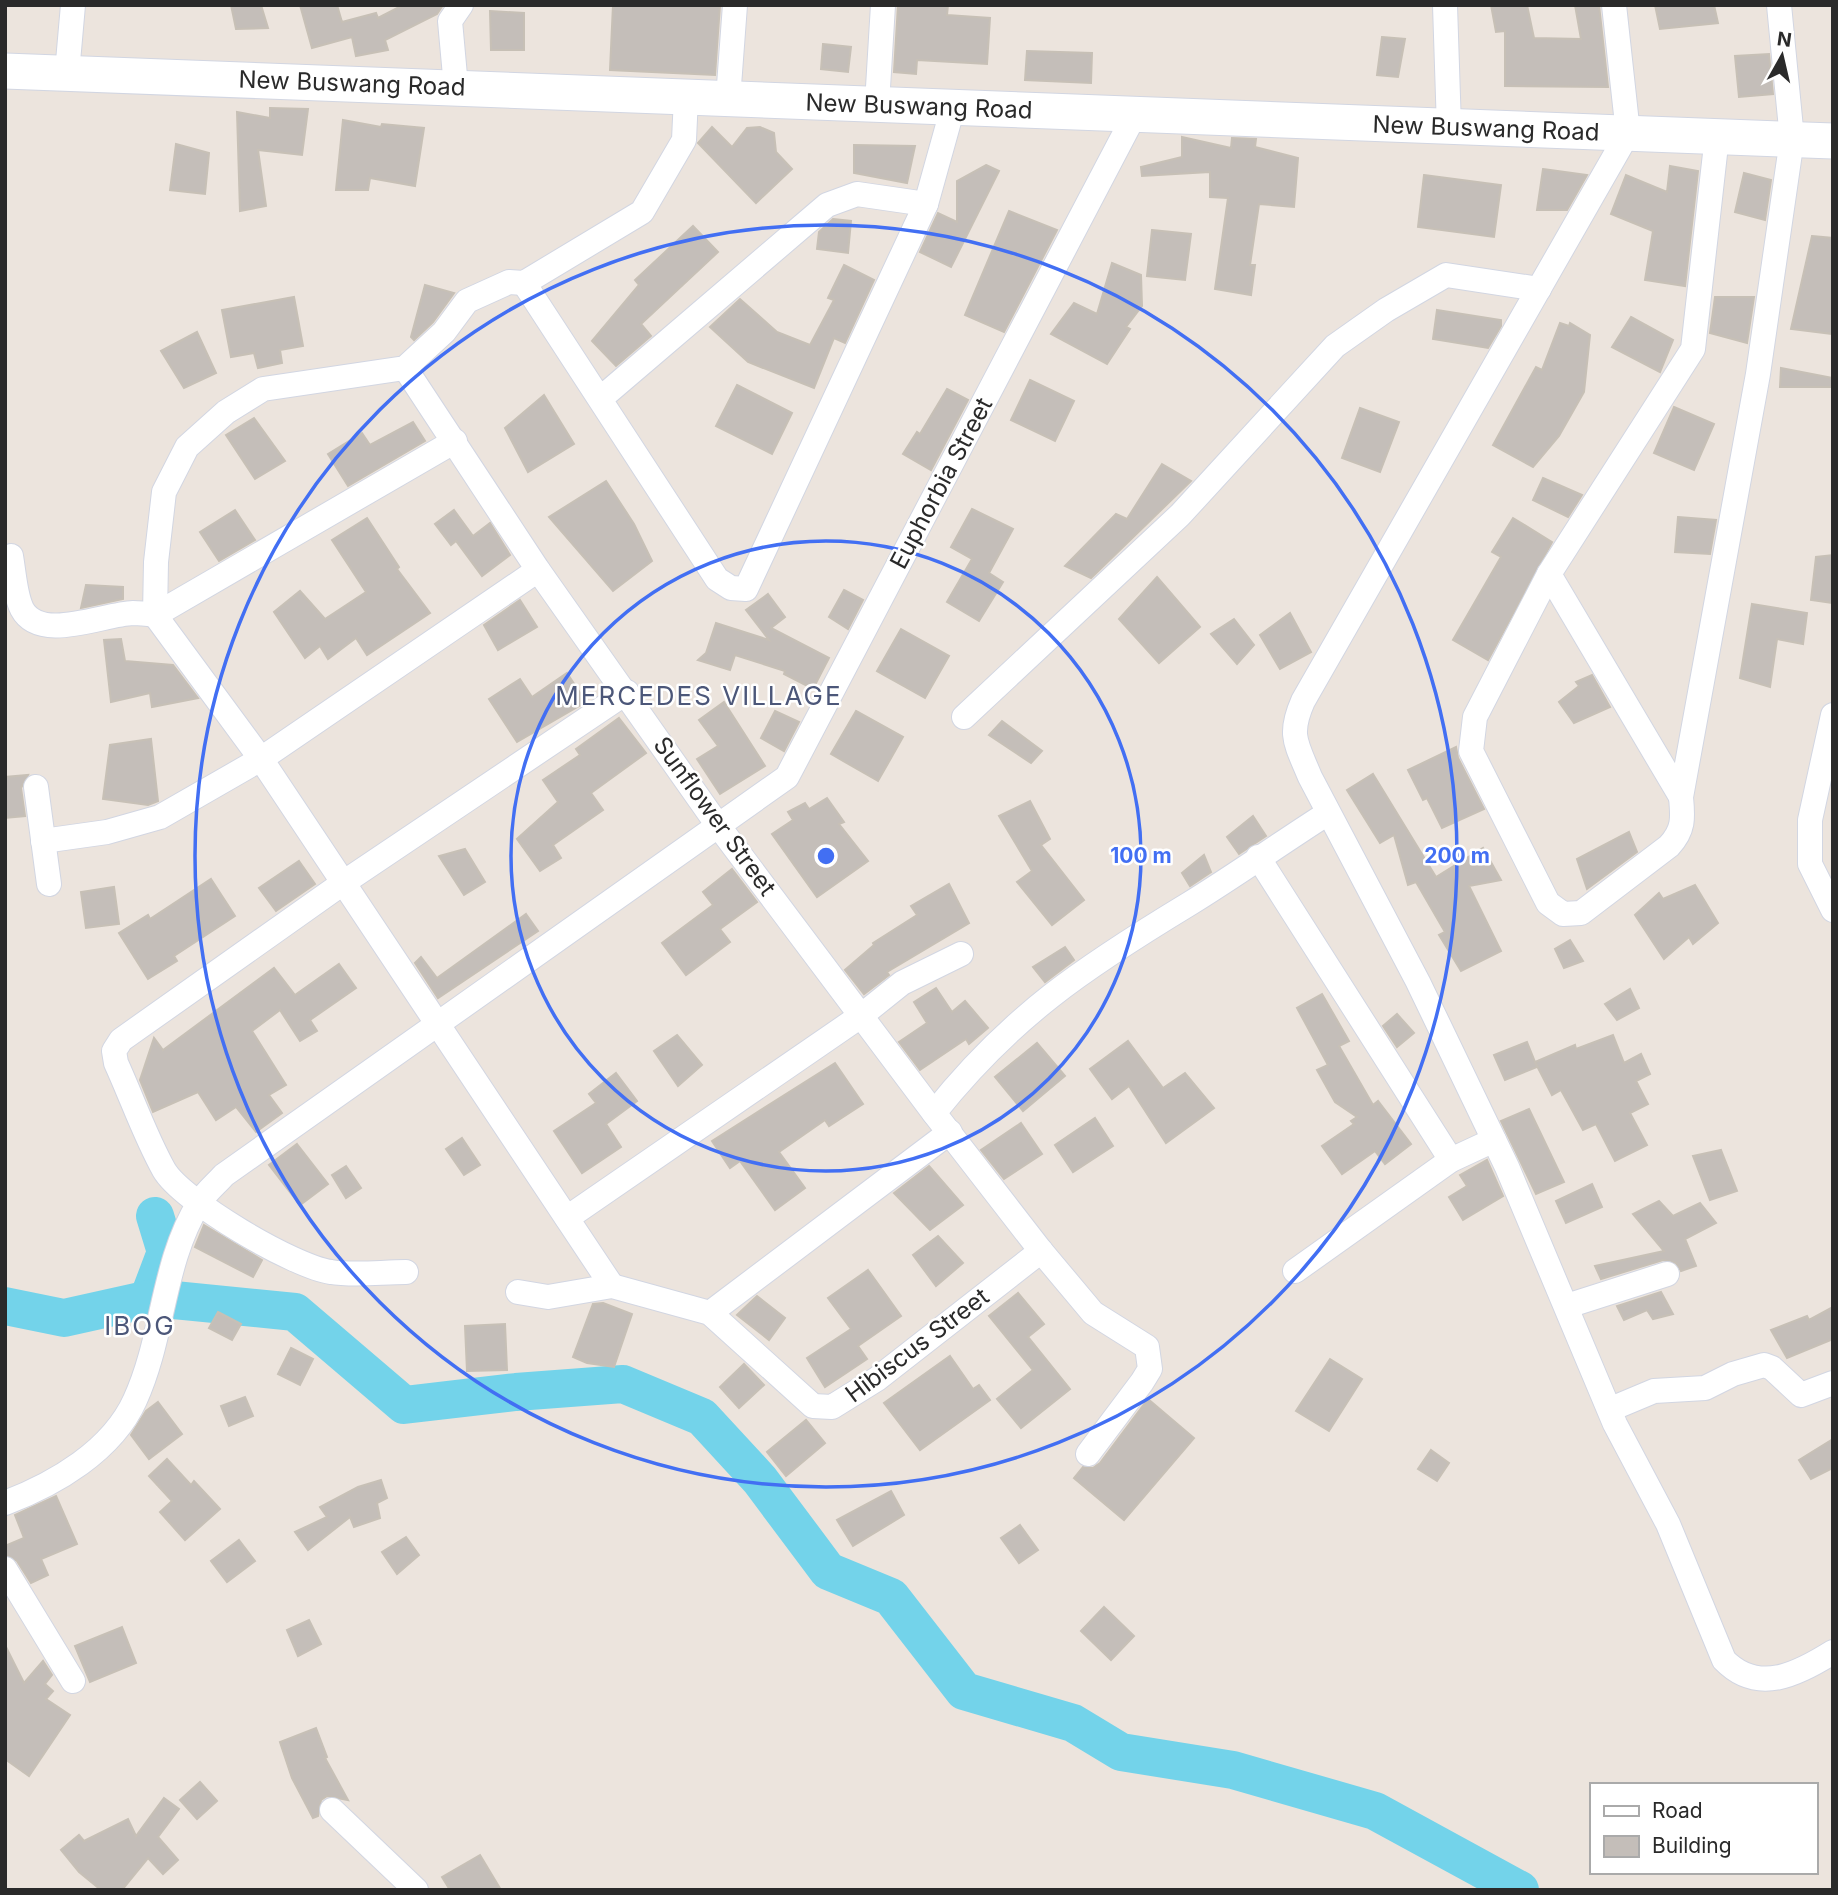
<svg xmlns="http://www.w3.org/2000/svg" width="1838" height="1895" font-family="Inter,sans-serif">
  <style>
    .lines { fill: none; stroke-linecap: round; stroke-linejoin: round }
    .river { stroke: #73d3ea; stroke-width: 38 }
    .building { fill: #c4beb9; stroke: #c7c0b6; stroke-width: 2 }
    .street-casing { stroke: #d2d6e2; stroke-width: 26 }
    .secondary-casing { stroke: #d2d6e2; stroke-width: 37 }
    .street { stroke: #fff; stroke-width: 24 }
    .secondary { stroke: #fff; stroke-width: 35 }
    .ring { fill: none; stroke: #426ff3; stroke-width: 3.5 }
    .labels { text-anchor: middle; dominant-baseline: central; stroke-width: 5; stroke-linejoin: round; paint-order: stroke }
    .street-label { font-size: 24px; fill: #2a2a2a; stroke: #fff }
    .neighbourhood-label { font-size: 26px; letter-spacing: 2px; fill: #4c5779; stroke: #fff }
    .centre { fill: #426ff3; stroke: #fff; stroke-width: 3.5 }
    .ring-label { font-size: 21px; text-anchor: middle; font-weight: bold; fill: #426ff3; stroke: #fff; stroke-width: 5; stroke-linejoin: round; paint-order: stroke }
  </style>
  <rect width="100%" height="100%" fill="#ece4dd"/>
  <g class="lines">
    <g class="river">
      <polyline points="149,1297 166,1252 155,1216"/>
      <polyline points="174,1300 295,1312 404,1405 516,1392 623,1384 702,1417 760,1480 828,1571 891,1597 964,1691 1073,1723 1121,1752 1233,1770 1375,1811 1520,1890"/>
      <polyline points="5,1306 64,1318 154,1298"/>
    </g>
  </g>
  <g class="building">
    <polygon points="231,5 261,5 268,28 236,29"/>
    <polygon points="300,5 337,5 342,22 376,13 378,18 403,5 443,5 437,14 385,40 388,50 356,56 352,37 312,48"/>
    <polygon points="613,5 720,5 715,75 610,70"/>
    <polygon points="898,5 948,5 947,15 990,18 987,64 917,60 916,74 894,72"/>
    <polygon points="1491,5 1527,5 1534,38 1581,39 1575,5 1599,5 1608,87 1505,86 1505,31 1496,32"/>
    <polygon points="1655,5 1714,5 1718,23 1660,29"/>
    <polygon points="490,11 524,13 524,50 491,50"/>
    <polygon points="1382,37 1405,39 1398,77 1377,75"/>
    <polygon points="823,44 851,47 848,72 821,69"/>
    <polygon points="1027,51 1092,53 1091,83 1025,80"/>
    <polygon points="1769,54 1773,94 1739,97 1735,56"/>
    <polygon points="270,108 308,109 302,155 258,150 266,206 240,211 237,112 270,118"/>
    <polygon points="343,120 381,127 382,124 424,128 415,186 370,178 368,190 336,190"/>
    <polygon points="712,127 732,147 747,128 760,127 774,133 776,152 792,169 756,203 698,143"/>
    <polygon points="1182,137 1231,148 1232,138 1256,139 1255,147 1298,158 1294,207 1259,204 1250,265 1255,265 1251,295 1215,289 1228,198 1210,197 1210,172 1142,176 1141,167 1182,157"/>
    <polygon points="176,144 209,153 205,194 170,190"/>
    <polygon points="854,145 915,146 907,183 854,173"/>
    <polygon points="986,165 999,171 951,267 920,252 938,213 957,222 957,181"/>
    <polygon points="1670,166 1698,171 1685,286 1645,280 1653,231 1611,214 1626,175 1667,192"/>
    <polygon points="1543,169 1587,175 1567,210 1537,210"/>
    <polygon points="1744,173 1771,180 1765,220 1735,212"/>
    <polygon points="1424,175 1501,185 1494,237 1418,227"/>
    <polygon points="1009,211 1057,230 1004,332 965,315"/>
    <polygon points="833,219 851,221 848,253 817,249 819,232"/>
    <polygon points="693,226 718,252 641,324 651,336 616,366 592,341 639,285 635,280"/>
    <polygon points="1152,230 1191,234 1185,280 1147,276"/>
    <polygon points="1812,236 1833,238 1833,334 1791,329"/>
    <polygon points="1112,263 1141,275 1142,306 1126,327 1130,329 1107,364 1051,334 1074,303 1097,314"/>
    <polygon points="844,265 874,280 845,343 834,338 814,388 748,362 710,327 740,299 777,332 810,345 834,300 828,298"/>
    <polygon points="425,285 454,293 433,322 414,340 411,337"/>
    <polygon points="294,297 303,346 280,350 282,363 258,368 254,353 231,357 222,310"/>
    <polygon points="1715,297 1754,297 1747,343 1710,333"/>
    <polygon points="1437,310 1501,320 1501,326 1488,348 1433,339"/>
    <polygon points="1631,317 1673,340 1660,372 1612,347"/>
    <polygon points="1560,323 1569,326 1570,323 1590,335 1584,392 1559,436 1533,467 1493,445 1536,367 1542,370"/>
    <polygon points="197,332 216,373 184,388 161,351"/>
    <polygon points="1781,368 1833,378 1833,387 1780,387"/>
    <polygon points="1030,380 1074,401 1055,441 1011,420"/>
    <polygon points="737,385 792,413 772,454 716,426"/>
    <polygon points="947,389 968,400 931,470 903,454 917,432 920,434"/>
    <polygon points="544,395 574,444 528,472 505,428"/>
    <polygon points="1674,407 1714,424 1694,470 1654,453"/>
    <polygon points="1360,408 1399,422 1380,472 1342,458"/>
    <polygon points="254,418 285,461 255,479 226,435"/>
    <polygon points="413,422 425,441 348,486 328,454 362,433 370,445"/>
    <polygon points="1162,464 1191,481 1091,578 1065,566 1116,514 1127,519"/>
    <polygon points="1543,478 1582,495 1568,517 1533,500"/>
    <polygon points="606,481 634,524 652,561 613,591 549,517"/>
    <polygon points="972,509 1013,529 989,573 1003,582 979,621 947,602 972,559 951,547"/>
    <polygon points="235,510 255,540 219,561 200,532"/>
    <polygon points="454,510 473,536 490,523 510,555 482,576 456,541 451,545 435,524"/>
    <polygon points="1678,517 1716,520 1710,554 1675,552"/>
    <polygon points="367,518 399,567 397,569 430,613 367,655 356,638 328,659 320,646 305,658 274,612 300,591 325,619 366,592 332,540"/>
    <polygon points="1513,518 1552,542 1488,660 1453,640 1501,557 1492,552"/>
    <polygon points="1833,555 1833,603 1811,600 1816,557"/>
    <polygon points="1157,577 1200,627 1159,663 1119,619"/>
    <polygon points="86,585 123,587 123,599 81,608"/>
    <polygon points="844,590 863,600 848,629 829,617"/>
    <polygon points="768,594 785,617 771,628 829,658 813,689 784,674 785,671 735,655 730,670 698,660 706,653 716,623 769,640 746,610"/>
    <polygon points="520,600 537,627 498,650 484,625"/>
    <polygon points="1752,604 1807,613 1803,644 1777,639 1770,687 1740,678"/>
    <polygon points="1290,613 1311,652 1280,669 1260,635"/>
    <polygon points="1234,619 1254,645 1237,664 1211,634"/>
    <polygon points="901,629 949,656 925,698 877,671"/>
    <polygon points="121,639 125,661 173,665 198,698 152,707 150,693 111,702 104,640"/>
    <polygon points="567,673 586,702 517,742 489,699 520,679 532,697"/>
    <polygon points="1592,675 1610,707 1574,723 1559,702 1579,686 1576,682"/>
    <polygon points="724,702 765,766 720,794 697,759 718,746 699,720"/>
    <polygon points="775,711 799,722 784,751 761,738"/>
    <polygon points="856,711 903,737 878,781 831,754"/>
    <polygon points="619,718 646,753 591,793 603,810 553,845 561,858 540,871 517,839 558,802 543,780 580,755 576,749"/>
    <polygon points="1002,721 1042,751 1031,763 989,735"/>
    <polygon points="151,739 158,801 148,805 103,799 110,745"/>
    <polygon points="1456,747 1458,758 1484,809 1442,828 1427,798 1423,800 1408,770"/>
    <polygon points="1373,774 1436,877 1483,848 1501,880 1469,886 1501,951 1461,971 1439,935 1445,932 1416,882 1408,885 1394,835 1380,843 1347,790"/>
    <polygon points="28,775 21,788 25,816 5,818 5,777"/>
    <polygon points="827,798 844,822 839,824 868,861 817,897 772,834 793,820 788,812 805,803 809,809"/>
    <polygon points="1030,801 1050,839 1041,845 1084,900 1052,925 1017,882 1032,871 999,816"/>
    <polygon points="1253,816 1266,836 1239,854 1227,837"/>
    <polygon points="1629,832 1637,852 1587,889 1577,859"/>
    <polygon points="465,849 485,882 464,895 439,856"/>
    <polygon points="1204,855 1211,872 1190,886 1182,873"/>
    <polygon points="299,861 315,884 276,911 259,888"/>
    <polygon points="732,869 757,902 720,929 730,942 686,975 662,943 713,905 703,892"/>
    <polygon points="211,879 235,916 174,956 177,961 148,979 119,933 148,915 150,919"/>
    <polygon points="949,884 969,923 887,972 889,975 864,994 845,970 874,945 873,943 917,915 911,906"/>
    <polygon points="1695,885 1718,923 1693,944 1689,937 1664,959 1635,915 1659,893 1663,899"/>
    <polygon points="114,887 119,924 86,928 81,892"/>
    <polygon points="526,914 538,931 438,998 415,963 421,957 437,978"/>
    <polygon points="1570,940 1583,961 1564,968 1555,949"/>
    <polygon points="1065,947 1074,960 1045,982 1033,967"/>
    <polygon points="339,964 356,988 310,1020 317,1031 300,1041 280,1010 252,1031 286,1085 269,1095 282,1113 256,1132 236,1107 216,1120 198,1092 153,1112 140,1080 154,1038 163,1050 274,968 295,995"/>
    <polygon points="936,988 952,1012 965,1001 988,1028 969,1044 966,1039 920,1070 899,1042 927,1023 914,1002"/>
    <polygon points="1630,989 1639,1008 1617,1020 1605,1004"/>
    <polygon points="1322,994 1349,1041 1339,1046 1373,1105 1378,1101 1411,1144 1385,1164 1375,1151 1342,1174 1322,1146 1354,1124 1351,1121 1357,1117 1335,1102 1317,1070 1328,1065 1297,1008"/>
    <polygon points="1397,1014 1414,1033 1397,1047 1383,1026"/>
    <polygon points="677,1035 702,1065 678,1086 654,1051"/>
    <polygon points="1613,1035 1624,1063 1641,1054 1650,1074 1636,1081 1648,1104 1630,1113 1647,1145 1615,1161 1596,1124 1583,1130 1561,1090 1552,1095 1535,1062 1575,1045 1576,1049"/>
    <polygon points="1128,1041 1163,1088 1185,1073 1214,1108 1166,1143 1129,1086 1112,1099 1090,1069"/>
    <polygon points="1527,1042 1537,1067 1505,1080 1494,1055"/>
    <polygon points="1037,1043 1065,1076 1023,1111 995,1077"/>
    <polygon points="835,1063 863,1104 829,1126 825,1120 779,1152 805,1188 775,1210 740,1161 730,1168 712,1141"/>
    <polygon points="616,1073 637,1101 606,1124 621,1147 582,1173 554,1131 596,1103 589,1094"/>
    <polygon points="1529,1109 1564,1182 1536,1194 1501,1121"/>
    <polygon points="1095,1118 1113,1146 1073,1172 1055,1145"/>
    <polygon points="1021,1123 1042,1154 1004,1179 981,1150"/>
    <polygon points="462,1138 480,1165 464,1175 446,1149"/>
    <polygon points="297,1144 328,1184 300,1205 269,1165"/>
    <polygon points="1721,1150 1737,1191 1710,1200 1693,1156"/>
    <polygon points="1487,1160 1503,1196 1463,1220 1449,1197 1467,1186 1460,1175"/>
    <polygon points="346,1166 361,1188 346,1198 332,1175"/>
    <polygon points="929,1166 963,1205 930,1230 894,1193"/>
    <polygon points="1592,1184 1602,1207 1566,1223 1556,1201"/>
    <polygon points="1659,1201 1673,1216 1700,1203 1716,1223 1685,1239 1696,1266 1681,1271 1676,1263 1663,1260 1601,1279 1595,1266 1664,1251 1633,1214"/>
    <polygon points="204,1225 262,1260 253,1277 195,1247"/>
    <polygon points="938,1236 963,1263 936,1286 913,1255"/>
    <polygon points="868,1270 901,1316 858,1346 867,1359 825,1387 807,1358 851,1329 828,1298"/>
    <polygon points="1661,1292 1673,1314 1653,1319 1647,1310 1624,1320 1617,1306"/>
    <polygon points="1018,1293 1044,1324 1028,1337 1070,1389 1021,1428 997,1399 1033,1370 989,1316"/>
    <polygon points="757,1296 785,1318 769,1340 737,1315"/>
    <polygon points="603,1303 632,1314 614,1367 587,1363 573,1357 593,1304"/>
    <polygon points="1833,1307 1833,1339 1787,1358 1771,1330 1807,1316 1809,1320"/>
    <polygon points="218,1312 241,1324 232,1340 209,1328"/>
    <polygon points="505,1324 507,1370 467,1371 465,1326"/>
    <polygon points="291,1348 313,1359 300,1385 278,1374"/>
    <polygon points="950,1356 973,1389 979,1385 990,1400 920,1450 884,1403"/>
    <polygon points="1330,1359 1362,1379 1329,1431 1296,1411"/>
    <polygon points="744,1364 764,1385 739,1408 720,1387"/>
    <polygon points="245,1397 253,1416 229,1426 221,1406"/>
    <polygon points="1148,1399 1194,1438 1124,1520 1074,1478 1083,1467 1093,1468 1100,1463"/>
    <polygon points="158,1402 182,1434 149,1459 131,1435 146,1411"/>
    <polygon points="806,1420 825,1443 786,1476 767,1452"/>
    <polygon points="1833,1439 1833,1468 1811,1479 1799,1460"/>
    <polygon points="1431,1450 1449,1463 1437,1481 1418,1469"/>
    <polygon points="167,1459 191,1485 194,1481 220,1509 185,1540 160,1512 172,1501 149,1476"/>
    <polygon points="381,1480 387,1498 377,1503 380,1518 354,1527 350,1517 308,1550 295,1532 327,1517 320,1507 358,1487"/>
    <polygon points="891,1491 904,1515 853,1546 837,1520"/>
    <polygon points="56,1496 77,1544 41,1559 48,1575 31,1583 17,1561 5,1554 5,1546 24,1538 15,1515"/>
    <polygon points="1020,1525 1038,1550 1019,1563 1001,1538"/>
    <polygon points="406,1537 419,1555 397,1574 382,1552"/>
    <polygon points="239,1540 255,1561 227,1582 211,1561"/>
    <polygon points="1104,1607 1134,1636 1111,1660 1081,1631"/>
    <polygon points="309,1620 321,1644 298,1656 287,1630"/>
    <polygon points="122,1627 136,1663 90,1682 75,1646"/>
    <polygon points="5,1645 24,1683 43,1661 52,1675 45,1684 53,1691 46,1699 70,1715 29,1776 5,1759"/>
    <polygon points="316,1728 327,1757 325,1758 348,1800 327,1796 321,1800 318,1816 313,1818 292,1778 280,1742"/>
    <polygon points="200,1782 217,1801 197,1819 180,1800"/>
    <polygon points="164,1798 179,1809 158,1837 178,1860 163,1874 148,1858 122,1890 101,1890 79,1872 61,1850 79,1835 84,1841 128,1819 136,1836"/>
    <polygon points="480,1855 501,1890 450,1890 442,1877"/>
  </g>
  <g class="lines">
    <defs>
      <g id="street">
        <polyline points="1445,5 1449,128"/>
        <path d="M 1614,5 L 1628,133 L 1303,701 C 1288,735 1296,743 1310,777 L 1418,982 L 1507,1167 L 1615,1424 L 1668,1524 L 1724,1660 C 1758,1695 1798,1674 1833,1652"/>
        <polyline points="67,73 73,5"/>
        <polyline points="456,87 450,21 461,5"/>
        <polyline points="728,99 735,5"/>
        <polyline points="877,104 883,5"/>
        <path d="M 1717,136 L 1693,349 L 1549,574 L 1475,717 L 1471,751 L 1548,903 L 1563,914 L 1581,913 L 1669,846 C 1684,830 1683,818 1681,797 L 1758,374 L 1792,139 L 1779,5"/>
        <polyline points="926,204 953,107"/>
        <polyline points="524,283 717,579 731,588 746,589 926,204 857,194 827,205 600,399"/>
        <polyline points="405,368 538,570 717,824 934,1113 1041,1251 1093,1313 1147,1347 1150,1369 1142,1382 1088,1454"/>
        <path d="M 11,556 C 14,573 15,595 22,609 C 40,643 103,614 133,613 C 140,613 148,614 155,615 L 455,441"/>
        <polyline points="1549,574 1681,797"/>
        <polyline points="1833,715 1810,820 1810,864 1833,910"/>
        <polyline points="964,717 1180,515 1335,346 1386,310 1446,275 1539,289"/>
        <polyline points="36,787 49,884"/>
        <polyline points="43,841 107,832 160,817 261,759 538,570"/>
        <polyline points="1258,857 1451,1160"/>
        <path d="M 934,1113 C 1011,1016 1085,967 1189,904 C 1236,875 1281,843 1328,813"/>
        <polyline points="567,1218 862,1015 902,983 961,954"/>
        <polyline points="1295,1271 1451,1160 1494,1140"/>
        <path d="M 406,1272 C 382,1272 354,1276 331,1272 C 294,1267 182,1201 164,1170 C 145,1136 132,1098 116,1063 L 114,1051 L 121,1040 L 343,883 L 627,692"/>
        <polyline points="612,1286 261,759 155,615 156,562 164,492 187,447 226,412 263,389 405,368 444,332 467,301 509,282 524,283 642,212 684,140 686,97"/>
        <polyline points="518,1292 548,1297 612,1286 710,1313 813,1406 832,1407 877,1379 1041,1251"/>
        <polyline points="1567,1306 1667,1274"/>
        <polyline points="710,1313 950,1132"/>
        <polyline points="1611,1409 1654,1391 1705,1388 1733,1374 1764,1365 1772,1368 1801,1395 1833,1383"/>
        <path d="M 5,1503 C 55,1484 112,1451 135,1400 C 164,1337 162,1263 199,1203 C 205,1193 216,1184 224,1175 L 787,777 L 1135,114"/>
        <polyline points="5,1569 73,1681"/>
        <polyline points="332,1810 416,1890"/>
      </g>
      <polyline id="secondary" points="5,71 1833,141"/>
    </defs>
    <use href="#street" class="street-casing"/>
    <use href="#secondary" class="secondary-casing"/>
    <use href="#street" class="street"/>
    <use href="#secondary" class="secondary"/>
  </g>
  <g class="ring">
    <circle cx="826" cy="856" r="315"/>
    <circle cx="826" cy="856" r="631"/>
  </g>
  <g class="labels">
    <g class="street-label">
      <text transform="translate(352 83) rotate(2)">New Buswang Road</text>
      <text transform="translate(919 106) rotate(2)">New Buswang Road</text>
      <text transform="translate(1486 128) rotate(2)">New Buswang Road</text>
      <text transform="translate(941 483) rotate(-62)">Euphorbia Street</text>
      <text transform="translate(715 816) rotate(54)">Sunflower Street</text>
      <text transform="translate(917 1345) rotate(-37)">Hibiscus Street</text>
    </g>
    <g class="neighbourhood-label">
      <text x="699" y="695">MERCEDES VILLAGE</text>
      <text x="140" y="1325">IBOG</text>
    </g>
  </g>
  <circle cx="826" cy="856" r="10" class="centre"/>
  <g class="ring-label">
    <text x="1141" y="863">100 m</text>
    <text x="1457" y="863">200 m</text>
  </g>
  <rect width="1838" height="1895" fill="none" stroke="#2a2a2a" stroke-width="14"/>
  <rect x="1590" y="1783" width="228" height="91" fill="#ffffff" stroke="#aaaaaa" stroke-width="2"/>
  <rect x="1604" y="1806" width="35" height="10" fill="#ffffff" stroke="#aaaaaa" stroke-width="2"/>
  <text x="1652" y="1818" font-size="21" fill="#2a2a2a">Road</text>
  <rect x="1604" y="1836" width="35" height="21" fill="#c4beb9" stroke="#aaaaaa" stroke-width="2"/>
  <text x="1652" y="1853" font-size="21" fill="#2a2a2a">Building</text>
  <g transform="translate(1782 56) rotate(8)" stroke="#ffffff" stroke-width="5" paint-order="stroke">
  <path d="M0-5L12 26L0 18L-12 26Z" fill="#2a2a2a"/>
  <text y="-10" font-size="19" font-weight="bold" text-anchor="middle" fill="#2a2a2a">N</text>
  </g>
</svg>
